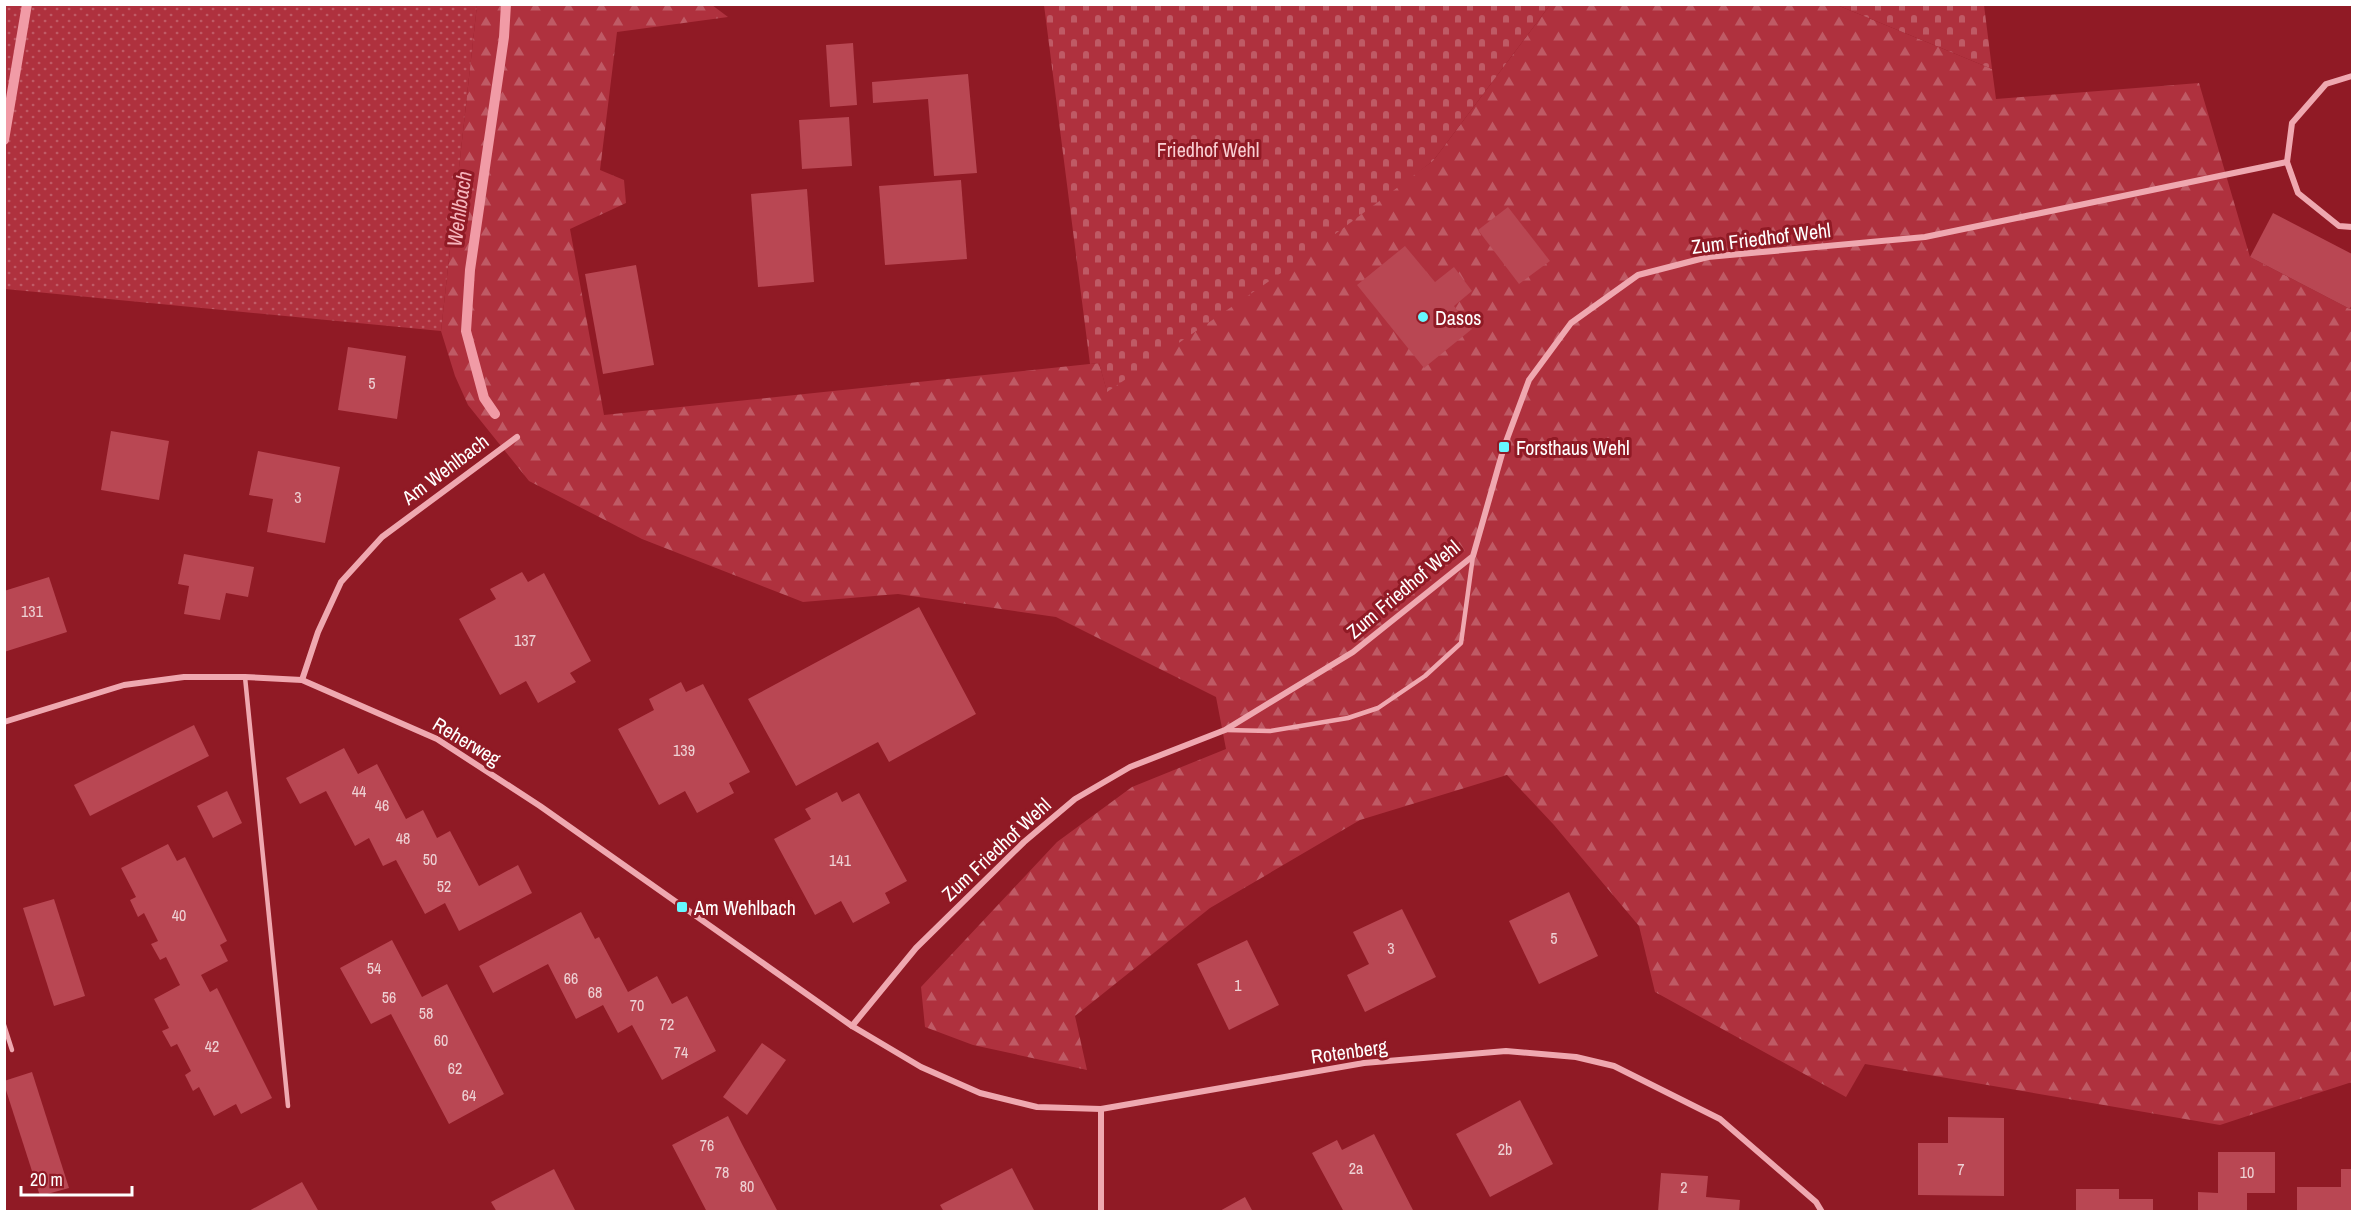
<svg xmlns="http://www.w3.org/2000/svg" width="2357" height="1216" font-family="'Archivo Narrow',sans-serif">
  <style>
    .grass { fill: url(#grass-dots) }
    .forest { fill: url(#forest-firs) }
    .cemetery { fill: url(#cemetery-stones) }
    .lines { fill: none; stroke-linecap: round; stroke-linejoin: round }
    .stream { stroke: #f19ba6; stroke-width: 10 }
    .building { fill: #b94753 }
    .lane { stroke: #efa8b0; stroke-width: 4.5 }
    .street { stroke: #efa8b0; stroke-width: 6 }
    .poi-dot { fill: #66f7ff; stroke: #901a25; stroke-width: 2 }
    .labels { text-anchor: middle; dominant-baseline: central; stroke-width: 6; stroke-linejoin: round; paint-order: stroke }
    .number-label { font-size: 16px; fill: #eed1d4 }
    .park-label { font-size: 20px; fill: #faced3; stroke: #901a25 }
    .street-label { font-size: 20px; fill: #fff; stroke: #901a25 }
    .poi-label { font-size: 20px; fill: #fff; stroke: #901a25; text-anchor: start }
    .water-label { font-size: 21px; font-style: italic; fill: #f6b4bc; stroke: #901a25 }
  </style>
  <defs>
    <pattern id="grass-dots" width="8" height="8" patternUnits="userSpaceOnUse" patternTransform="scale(1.5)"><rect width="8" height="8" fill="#af313e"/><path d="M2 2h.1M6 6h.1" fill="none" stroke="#bf5a65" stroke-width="1.8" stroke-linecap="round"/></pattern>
    <pattern id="forest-firs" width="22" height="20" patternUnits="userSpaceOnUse" patternTransform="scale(1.5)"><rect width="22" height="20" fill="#af313e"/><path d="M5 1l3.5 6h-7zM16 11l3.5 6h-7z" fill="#bf5a65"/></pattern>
    <pattern id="cemetery-stones" width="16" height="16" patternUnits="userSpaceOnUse" patternTransform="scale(1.5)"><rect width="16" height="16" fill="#af313e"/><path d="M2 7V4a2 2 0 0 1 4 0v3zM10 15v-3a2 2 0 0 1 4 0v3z" fill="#bf5a65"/></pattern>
  </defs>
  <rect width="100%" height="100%" fill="#901a25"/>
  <polygon class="grass" points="4,5 477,5 441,331 5,289"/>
  <polygon class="forest" points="477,5 712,5 728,17 617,32 600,170 624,180 626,203 570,229 604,415 1099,363 1107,391 1433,161 1550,5 1837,5 1992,69 1996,99 2199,83 2250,257 2350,309 2352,308 2352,1082 2220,1125 1865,1064 1846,1097 1655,992 1639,926 1554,825 1507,775 1360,820 1210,908 1075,1016 1087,1070 973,1045 925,1027 921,987 1057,842 1132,787 1226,749 1216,697 1056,617 898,594 803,602 642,539 529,481 468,405 455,376 441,331"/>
  <g class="cemetery">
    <polygon points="1044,5 1044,4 1550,5 1433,161 1303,258 1107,392 1099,363 1090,364"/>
    <polygon points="1837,5 1984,5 1992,69"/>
  </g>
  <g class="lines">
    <g class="stream">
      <polyline points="4,140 27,4"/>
      <polyline points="495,414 484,398 466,331 470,270 504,37 506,4"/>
    </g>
  </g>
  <g class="building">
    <polygon points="853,43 857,105 830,107 826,45"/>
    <polygon points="968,74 977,173 934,176 928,99 873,103 872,82"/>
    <polygon points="849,117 852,166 802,169 799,120"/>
    <polygon points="961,180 967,259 885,265 879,186"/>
    <polygon points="807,189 814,282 758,287 751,194"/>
    <polygon points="1508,207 1550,261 1519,284 1478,230"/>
    <polygon points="2273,213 2352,254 2352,304 2350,309 2250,257"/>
    <polygon points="1405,246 1435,282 1454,267 1472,291 1454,306 1472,329 1424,368 1357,285"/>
    <polygon points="636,265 654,365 603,374 585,274"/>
    <polygon points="348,347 406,356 397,419 338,410"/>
    <polygon points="111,431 169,441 159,500 101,490"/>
    <polygon points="258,451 340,467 325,543 267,532 273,499 249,495"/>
    <polygon points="184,554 254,567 248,597 226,593 220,620 184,614 189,586 178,584"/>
    <polygon points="522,572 528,582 544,573 591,661 570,673 576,682 538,703 526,681 500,695 459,619 496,599 490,589"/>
    <polygon points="49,577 67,632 4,652 4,591"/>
    <polygon points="919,607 976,714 889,762 878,742 796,786 748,699"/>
    <polygon points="681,682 686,692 703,684 750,772 729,783 734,793 697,813 685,791 659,805 618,729 654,710 649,699"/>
    <polygon points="194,725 209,756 90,816 74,785"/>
    <polygon points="344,748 358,774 377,764 406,819 423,810 437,838 450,831 479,886 518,865 532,893 459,931 445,903 425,914 396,860 383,866 369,838 355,846 326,791 300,804 286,778"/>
    <polygon points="227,791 242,823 213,838 197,806"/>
    <polygon points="837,792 842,802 859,793 907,881 885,893 890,903 853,923 841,901 815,915 774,839 811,819 805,809"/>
    <polygon points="168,844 177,861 185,857 227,941 220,945 228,961 201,975 210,992 217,988 272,1098 241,1114 236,1104 214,1116 199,1087 193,1091 185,1075 191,1071 177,1044 171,1047 162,1031 169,1028 154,999 180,985 166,957 160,960 151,944 158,941 144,913 138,917 130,900 136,897 121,868"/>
    <polygon points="1569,892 1598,956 1539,984 1509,921"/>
    <polygon points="54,899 85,996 54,1006 23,908"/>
    <polygon points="1402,909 1436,977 1365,1012 1347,975 1369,964 1353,932"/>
    <polygon points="581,912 595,939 599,937 628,992 657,976 672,1004 687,996 716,1051 662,1080 632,1025 618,1033 603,1005 576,1019 548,964 493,993 479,966"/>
    <polygon points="392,940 422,997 447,984 504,1094 449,1124 391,1014 371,1024 340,968"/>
    <polygon points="1247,940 1279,1005 1229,1030 1197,964"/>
    <polygon points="762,1043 786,1060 747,1115 723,1097"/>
    <polygon points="32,1072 69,1188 40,1196 4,1084 4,1081"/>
    <polygon points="1520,1100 1553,1164 1490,1197 1456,1134"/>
    <polygon points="728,1116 742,1144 778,1212 707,1212 672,1145"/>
    <polygon points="1948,1117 2004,1118 2004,1196 1918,1195 1918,1143 1948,1143"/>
    <polygon points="1374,1134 1399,1183 1414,1212 1344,1212 1312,1153 1337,1140 1342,1150"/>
    <polygon points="2218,1152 2275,1152 2275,1193 2247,1193 2247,1212 2198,1212 2198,1192 2218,1193"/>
    <polygon points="1012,1168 1035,1212 944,1212 940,1205"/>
    <polygon points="554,1169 576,1212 497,1212 491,1202"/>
    <polygon points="2341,1169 2352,1169 2352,1212 2297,1212 2297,1187 2341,1187"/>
    <polygon points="1661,1173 1708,1176 1706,1197 1740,1200 1739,1212 1658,1212"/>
    <polygon points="302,1182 319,1212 247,1212"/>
    <polygon points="2076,1189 2119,1189 2119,1199 2153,1199 2153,1212 2076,1212"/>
    <polygon points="1245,1197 1253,1212 1218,1212"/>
  </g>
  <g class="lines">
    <g class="lane">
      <polyline points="245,677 288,1106"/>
      <polyline points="1226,730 1270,731 1348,718 1378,708 1425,676 1461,643 1473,556"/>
      <polyline points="4,1025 12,1050"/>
    </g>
    <g class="street">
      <polyline points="2352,76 2326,84 2292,123 2287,162 2298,193 2339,226 2352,227"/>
      <polyline points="302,680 318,632 341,582 382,537 517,437"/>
      <polyline points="4,722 124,685 184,677 245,677 302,680 437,739 540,806 852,1026 921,1067 980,1093 1037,1107 1101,1109 1364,1063 1506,1051 1576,1057 1614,1066 1720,1119 1816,1202 1822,1212"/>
      <polyline points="852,1026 916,948 1024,842 1075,799 1130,767 1225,730 1353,652 1473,556 1504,447 1529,380 1571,323 1638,275 1708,257 1925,237 2287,162"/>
      <polyline points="1101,1212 1101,1109"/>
    </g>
  </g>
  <g class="poi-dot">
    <circle cx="1423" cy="317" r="6"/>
    <rect x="1498" y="441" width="12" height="12" rx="3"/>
    <rect x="676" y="901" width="12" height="12" rx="3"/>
  </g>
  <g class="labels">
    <g class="number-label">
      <text x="372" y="383">5</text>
      <text x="298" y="497">3</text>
      <text x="32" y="611">131</text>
      <text x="525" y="640">137</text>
      <text x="684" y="750">139</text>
      <text x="359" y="791">44</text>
      <text x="382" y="805">46</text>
      <text x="403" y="838">48</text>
      <text x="430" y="859">50</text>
      <text x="840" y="860">141</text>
      <text x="444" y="886">52</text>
      <text x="179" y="915">40</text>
      <text x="1554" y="938">5</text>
      <text x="1391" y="948">3</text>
      <text x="374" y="968">54</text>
      <text x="571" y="978">66</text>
      <text x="1238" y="985">1</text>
      <text x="595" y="992">68</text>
      <text x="389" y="997">56</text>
      <text x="637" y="1005">70</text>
      <text x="426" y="1013">58</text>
      <text x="667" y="1024">72</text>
      <text x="441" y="1040">60</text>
      <text x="212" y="1046">42</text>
      <text x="681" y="1052">74</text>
      <text x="455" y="1068">62</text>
      <text x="469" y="1095">64</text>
      <text x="707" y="1145">76</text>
      <text x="1505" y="1149">2b</text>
      <text x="1356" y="1168">2a</text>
      <text x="1961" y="1169">7</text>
      <text x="722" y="1172">78</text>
      <text x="2247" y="1172">10</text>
      <text x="747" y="1186">80</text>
      <text x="1684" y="1187">2</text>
    </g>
    <g class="park-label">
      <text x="1208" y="149">Friedhof Wehl</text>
    </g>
    <g class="street-label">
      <text transform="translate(1761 238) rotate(-7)">Zum Friedhof Wehl</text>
      <text transform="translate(445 469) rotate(-37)">Am Wehlbach</text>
      <text transform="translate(1403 589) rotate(-40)">Zum Friedhof Wehl</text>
      <text transform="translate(467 741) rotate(31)">Reherweg</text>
      <text transform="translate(996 849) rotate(-43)">Zum Friedhof Wehl</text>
      <text transform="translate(1349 1051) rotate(-8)">Rotenberg</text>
    </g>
    <g class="poi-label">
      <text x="1435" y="317">Dasos</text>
      <text x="1516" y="447">Forsthaus Wehl</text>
      <text x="694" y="907">Am Wehlbach</text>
    </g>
    <g class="water-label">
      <text transform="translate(459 209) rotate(-82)">Wehlbach</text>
    </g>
  </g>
  <rect width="2357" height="1216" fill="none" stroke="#ffffff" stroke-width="12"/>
  <path d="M21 1186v9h111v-9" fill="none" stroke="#ffffff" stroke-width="3"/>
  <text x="30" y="1186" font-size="18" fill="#ffffff" stroke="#901a25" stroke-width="4.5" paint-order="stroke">20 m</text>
</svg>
